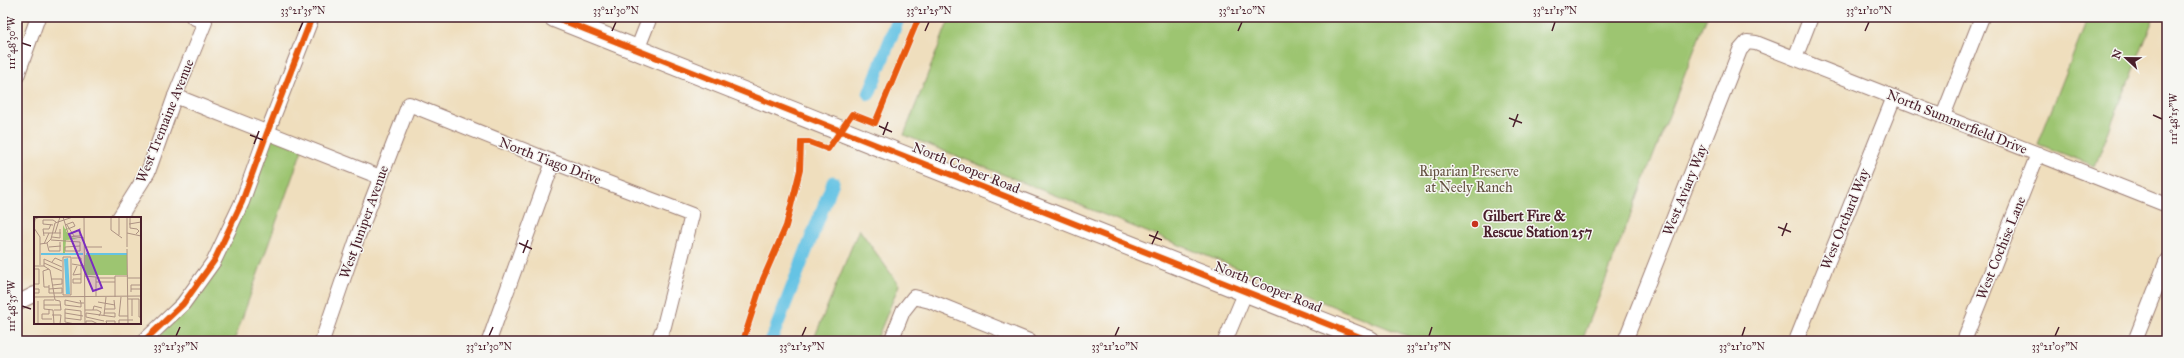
<svg xmlns="http://www.w3.org/2000/svg" width="2184" height="358" font-family="'IM FELL Great Primer',serif">
  <style>
    .green { fill: #9dc571; stroke: #74724e }
    .lines { fill: none; stroke-linecap: round; stroke-linejoin: round }
    .canal { stroke: #65c3e4; stroke-width: 13 }
    .minor-casing { stroke: #9c7e74; stroke-width: 16 }
    .secondary-casing { stroke: #9c7e74; stroke-width: 22 }
    .minor { stroke: #fff; stroke-width: 14 }
    .secondary { stroke: #fff; stroke-width: 20 }
    .cycleway-casing { stroke: #f6f6f2; stroke-width: 8 }
    .cycleway { stroke: #e8590c; stroke-width: 6 }
    .ticks { fill: none; stroke: #4a1f2b; stroke-width: 1.5 }
    .poi-dot { fill: #c8321e; stroke: #f6f6f2; stroke-width: 1.5 }
    .labels { text-anchor: middle; dominant-baseline: central; stroke-width: 3; stroke-linejoin: round; paint-order: stroke }
    .street-label { font-size: 14px; fill: #4a1f2b; stroke: #f6f6f2 }
    .park-label { font-size: 14px; fill: #635140; stroke: #f6f6f2 }
    .poi-label { font-size: 14px; font-weight: bold; fill: #4a1f2b; stroke: #f6f6f2; text-anchor: start }
    .inset-river { fill: none; stroke: #65c3e4; stroke-width: 2 }
    .inset-road { fill: none; stroke: #ad9283; stroke-width: 1 }
    .view { fill: #7b2cbf; fill-opacity: 0.15; stroke: #7b2cbf; stroke-width: 2 }
    .inset-edge { fill: none; stroke: #4a1f2b; stroke-width: 2 }
    .neatline { fill: none; stroke: #4a1f2b; stroke-width: 1.5 }
    .ticks-label { font-size: 10px; text-anchor: middle; fill: #4a1f2b }
  </style>
  <rect width="100%" height="100%" fill="#f6f6f2"/>
  <filter id="ink" filterUnits="userSpaceOnUse"><feTurbulence type="fractalNoise" baseFrequency=".025" numOctaves="2"/><feDisplacementMap in="SourceGraphic" scale="8" xChannelSelector="R" yChannelSelector="G"/><feConvolveMatrix kernelMatrix="1 2 1 2 8 2 1 2 1" color-interpolation-filters="sRGB"/></filter>
  <filter id="wash" filterUnits="userSpaceOnUse"><feTurbulence type="fractalNoise" baseFrequency=".012" numOctaves="4" result="noise"/><feDisplacementMap in="SourceGraphic" scale="16" xChannelSelector="R" yChannelSelector="G"/><feGaussianBlur stdDeviation="0.9" result="paint"/><feColorMatrix in="noise" values="0 0 0 0 0 0 0 0 0 0 0 0 0 0 0 0 0 1.4 0 .05"/><feComposite in="paint" operator="in"/></filter>
  <g filter="url(#wash)">
    <rect width="100%" height="100%" fill="#efdebd"/>
    <g class="green">
      <polygon points="950,17 1707,17 1582,341 1420,341 904,135"/>
      <polygon points="2088,17 2154,17 2095,166 2038,144"/>
      <polygon points="267,133 303,147 234,341 143,341 214,261"/>
      <polygon points="859,229 899,285 876,341 813,341"/>
    </g>
    <g class="lines">
      <g class="canal">
        <polyline points="869,94 899,17"/>
        <polyline points="771,341 833,182"/>
      </g>
    </g>
  </g>
  <g filter="url(#ink)">
    <g class="lines">
      <defs>
        <g id="minor">
          <polyline points="637,50 650,17"/>
          <polyline points="1795,58 1811,17"/>
          <polyline points="17,76 38,17"/>
          <polyline points="175,96 380,177"/>
          <polyline points="1943,116 1982,17"/>
          <polyline points="119,218 148,172 175,96 205,22 193,17"/>
          <polyline points="17,303 35,294"/>
          <polyline points="144,341 183,304 214,261 242,202 267,133 312,17"/>
          <polyline points="322,341 358,236 409,104 553,162 692,215 664,326 658,341"/>
          <polyline points="489,341 553,162"/>
          <polyline points="891,341 903,311 914,297 930,301 1029,341"/>
          <polyline points="1225,341 1246,291"/>
          <polyline points="1625,341 1740,50 1747,42 1756,43 2167,205"/>
          <polyline points="1796,341 1894,97"/>
          <polyline points="1964,341 2038,154"/>
          <polyline points="2135,341 2167,260"/>
        </g>
        <polyline id="secondary" points="554,17 1370,341"/>
      </defs>
      <use href="#minor" class="minor-casing"/>
      <use href="#secondary" class="secondary-casing"/>
      <use href="#minor" class="minor"/>
      <use href="#secondary" class="secondary"/>
      <defs>
        <g id="cycleway">
          <polyline points="554,17 1370,341"/>
          <polyline points="144,341 183,304 214,261 242,202 267,133 312,17"/>
          <polyline points="743,341 763,279 786,226 800,170 801,142 809,142 828,149 852,114 875,123 919,17"/>
        </g>
      </defs>
      <use href="#cycleway" class="cycleway-casing"/>
      <use href="#cycleway" class="cycleway"/>
    </g>
  </g>
  <path class="ticks" d="M 299,31 L 303,22M 612,31 L 616,22M 925,31 L 929,22M 1238,31 L 1242,22M 1552,31 L 1555,22M 1865,31 L 1869,22M 22,43 L 31,46M 2153,115 L 2162,119M 1509,118 L 1522,123M 879,126 L 892,132M 1513,127 L 1518,114M 250,135 L 263,140M 883,135 L 888,122M 254,144 L 259,131M 1778,227 L 1791,232M 1149,235 L 1162,240M 1782,236 L 1787,223M 519,243 L 532,249M 1152,244 L 1158,231M 523,253 L 528,240M 22,306 L 31,309M 176,336 L 180,327M 489,336 L 493,327M 802,336 L 806,327M 1115,336 L 1119,327M 1429,336 L 1432,327M 1742,336 L 1745,327M 2055,336 L 2059,327"/>
  <circle class="poi-dot" cx="1475" cy="224" r="4"/>
  <g class="labels">
    <g class="street-label">
      <text transform="translate(165 121) rotate(-68)">West Tremaine Avenue</text>
      <text transform="translate(1957 122) rotate(22)">North Summerfield Drive</text>
      <text transform="translate(550 161) rotate(21)">North Tiago Drive</text>
      <text transform="translate(966 168) rotate(22)">North Cooper Road</text>
      <text transform="translate(1685 190) rotate(-68)">West Aviary Way</text>
      <text transform="translate(1845 219) rotate(-68)">West Orchard Way</text>
      <text transform="translate(364 222) rotate(-70)">West Juniper Avenue</text>
      <text transform="translate(2001 248) rotate(-68)">West Cochise Lane</text>
      <text transform="translate(1268 287) rotate(22)">North Cooper Road</text>
    </g>
    <g class="park-label">
      <text x="1469" y="171">Riparian Preserve<tspan x="1469" dy="16">at Neely Ranch</tspan></text>
    </g>
    <g class="poi-label">
      <text x="1483" y="216">Gilbert Fire &amp;<tspan x="1483" dy="16">Rescue Station 257</tspan></text>
    </g>
  </g>
  <g transform="translate(34 217)">
    <rect width="107" height="107" fill="#efdebd"/>
    <path d="M 29,8 L 31,12 L 34,11 L 32,14 L 37,20 L 44,22 L 32,23 L 31,36 L 29,36 ZM 51,38 L 93,38 L 93,58 L 51,58 Z" fill="#9dc571"/>
    <path d="M 34,41 L 36,77 L 32,77 L 30,42 Z" fill="#65c3e4"/>
    <path class="inset-river" d="M 7,37 L 49,37M 52,37 L 93,37"/>
    <path class="inset-road" d="M 29,0 L 35,19 L 50,21M 50,0 L 51,107M 77,0 L 77,13 L 88,21M 93,0 L 93,30M 96,0 L 96,11 L 103,12 L 105,14 L 102,17M 95,7 L 107,5M 19,8 L 9,7 L 9,3 L 19,3 L 22,5M 31,8 L 39,5 L 41,9 L 34,12M 33,8 L 40,19 L 46,19 L 46,11M 0,9 L 1,2 L 6,0M 0,11 L 6,20 L 6,48M 9,16 L 27,16M 21,16 L 26,0M 93,16 L 107,19M 85,18 L 85,0M 10,19 L 9,12 L 15,12 L 17,7M 18,20 L 26,21 L 26,12M 17,23 L 46,25 L 46,34 L 31,34 L 31,30 L 46,29M 13,26 L 15,34 L 26,34 L 26,25M 6,27 L 13,26 L 17,22 L 21,6 L 39,0M 10,27 L 15,16M 15,30 L 27,29M 50,30 L 68,30M 93,32 L 94,107M 29,40 L 37,40 L 37,78 L 29,78 ZM 38,41 L 47,41 L 47,66 L 39,66 L 39,62 L 47,62M 18,45 L 21,41 L 28,44M 10,46 L 28,54M 38,47 L 50,49M 0,49 L 10,49 L 16,53 L 21,83M 10,49 L 10,42 L 28,50M 43,49 L 39,58 L 47,57M 0,52 L 5,52 L 5,67 L 0,67M 50,59 L 62,60 L 62,80M 62,61 L 81,61M 94,61 L 107,61M 17,62 L 28,62 L 28,67 L 19,68M 62,65 L 81,65M 15,70 L 10,70 L 9,54 L 15,52M 0,72 L 5,72 L 5,76 L 0,76M 15,72 L 28,71 L 28,76 L 15,76 L 15,68M 97,72 L 107,72 L 107,79M 97,75 L 97,68 L 107,68M 0,80 L 107,79M 81,80 L 81,59 L 94,59M 87,80 L 85,99 L 94,99M 94,82 L 105,82 L 105,100 L 107,100M 46,83 L 47,86 L 47,90 L 31,88 L 31,83 L 45,86 L 50,86M 64,85 L 81,88M 10,88 L 27,88M 15,92 L 15,97 L 8,97 L 8,102 L 18,102M 71,92 L 81,92 L 80,83M 19,93 L 10,92 L 10,83 L 20,83M 19,93 L 20,107M 20,93 L 27,93 L 26,84 L 21,83M 51,93 L 63,93 L 67,95 L 65,99M 59,93 L 60,89 L 68,91M 31,96 L 49,99M 70,96 L 81,96 L 81,100 L 52,96 L 52,100 L 70,104M 18,98 L 27,98 L 26,107M 70,98 L 72,80M 98,99 L 98,82M 31,101 L 47,103 L 47,94 L 31,92 L 31,105 L 41,107M 4,107 L 4,84M 52,107 L 52,104 L 58,104 L 64,107M 73,107 L 72,104 L 81,104 L 81,107M 85,107 L 85,103 L 99,103"/>
    <path class="view" d="M 45,13 L 68,71 L 59,74 L 35,17 Z"/>
    <rect width="107" height="107" class="inset-edge"/>
  </g>
  <rect width="2184" height="358" fill="none" stroke="#f6f6f2" stroke-width="44"/>
  <g transform="translate(2126 58) rotate(292)" stroke="#f6f6f2" stroke-width="3" paint-order="stroke">
  <path d="M0-3L7 15L0 10L-7 15Z" fill="#4a1f2b"/>
  <text y="-6" font-size="11" font-weight="bold" text-anchor="middle" fill="#4a1f2b">N</text>
  </g>
  <rect x="22" y="22" width="2140" height="314" class="neatline"/>
  <g class="ticks-label">
    <text x="303" y="14">33°21'35"N</text>
    <text x="616" y="14">33°21'30"N</text>
    <text x="929" y="14">33°21'25"N</text>
    <text x="1242" y="14">33°21'20"N</text>
    <text x="1555" y="14">33°21'15"N</text>
    <text x="1869" y="14">33°21'10"N</text>
    <text transform="translate(11 43) rotate(-90)" y="4">111°48'30"W</text>
    <text transform="translate(2173 119) rotate(-90)" y="4">111°48'15"W</text>
    <text transform="translate(11 306) rotate(-90)" y="4">111°48'35"W</text>
    <text x="176" y="350">33°21'35"N</text>
    <text x="489" y="350">33°21'30"N</text>
    <text x="802" y="350">33°21'25"N</text>
    <text x="1115" y="350">33°21'20"N</text>
    <text x="1429" y="350">33°21'15"N</text>
    <text x="1742" y="350">33°21'10"N</text>
    <text x="2055" y="350">33°21'05"N</text>
  </g>
</svg>
